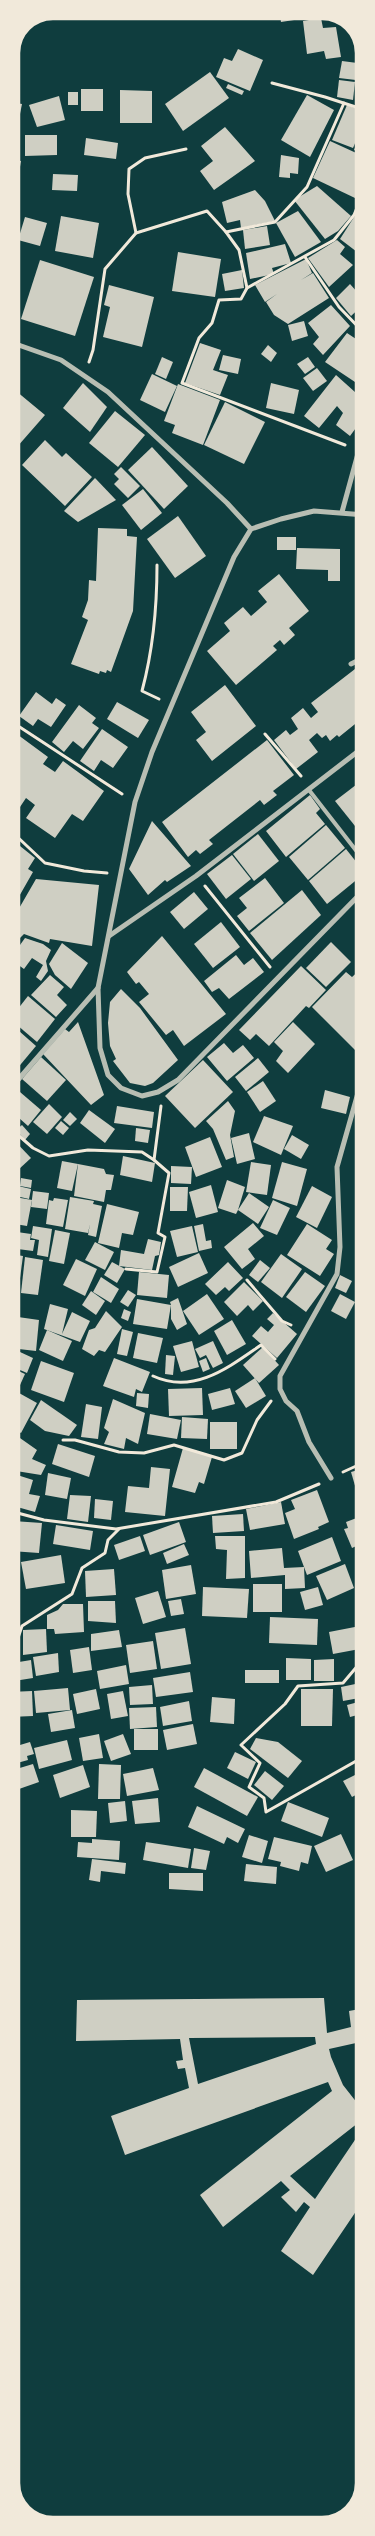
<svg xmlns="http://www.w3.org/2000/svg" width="375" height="2536" font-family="'DejaVu Sans',sans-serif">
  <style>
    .building { fill: #cfcfc3; fill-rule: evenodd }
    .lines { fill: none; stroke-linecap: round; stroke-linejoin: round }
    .path { stroke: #f1e9da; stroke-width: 3 }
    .service { stroke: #b8beb3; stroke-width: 4 }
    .minor { stroke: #b8beb3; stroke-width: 5 }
    .rim { fill: none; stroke: #f1e9da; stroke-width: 2.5 }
  </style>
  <rect width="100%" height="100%" fill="#0f3d3e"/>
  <g class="building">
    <polygon points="279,10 326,10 327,15 281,22"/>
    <polygon points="321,18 323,28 336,27 341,57 326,59 324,51 307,54 303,21"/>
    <polygon points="349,21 352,22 358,34 353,36"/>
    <polygon points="238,49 263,60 250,91 216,77 224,58 232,61"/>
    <polygon points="342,61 365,64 364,81 339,78"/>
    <polygon points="210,72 229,98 183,131 165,104"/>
    <polygon points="339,80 355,82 353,100 337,97"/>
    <polygon points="228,84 244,91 242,95 226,88"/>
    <rect x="81" y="89" width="22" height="22"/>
    <polygon points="120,90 152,91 152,123 120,123"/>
    <rect x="68" y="92" width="10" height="13"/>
    <polygon points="307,95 334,110 310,157 281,140"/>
    <polygon points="59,96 65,120 37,127 29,105"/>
    <polygon points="10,102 22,104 18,124 10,123"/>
    <polygon points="347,105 365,112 365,120 353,148 332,140"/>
    <polygon points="365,123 365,154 354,150"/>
    <polygon points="225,127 255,161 214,190 200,171 213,161 201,146"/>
    <polygon points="25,135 57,135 57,155 25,156"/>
    <polygon points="86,138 118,143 116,159 84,155"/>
    <polygon points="330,141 365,157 365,177 355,198 313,178"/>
    <polygon points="281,155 299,158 298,174 290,173 290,178 279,177"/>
    <polygon points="10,159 21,161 16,189 10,189"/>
    <polygon points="53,174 78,175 77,191 52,190"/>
    <polygon points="317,186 351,216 338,231 325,239 294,200"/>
    <polygon points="255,190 265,201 275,221 241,228 240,220 227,223 222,202"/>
    <polygon points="365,200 365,258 340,239"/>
    <polygon points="298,211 321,242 295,257 276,223"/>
    <polygon points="61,216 99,223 93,258 55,251"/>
    <polygon points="25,217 47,223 40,246 18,240"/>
    <polygon points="267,226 270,245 245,249 243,230"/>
    <polygon points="10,231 17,233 12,254 10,254"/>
    <polygon points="337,240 345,247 340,254 353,265 329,287 308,258"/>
    <polygon points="285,244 291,263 272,268 274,274 250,279 246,253"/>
    <polygon points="178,252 221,259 215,297 172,291"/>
    <polygon points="306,259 312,273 301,280 313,273 329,298 288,324 274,315 266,302 277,294 265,302 255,285"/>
    <polygon points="40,260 94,277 75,336 21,319"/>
    <polygon points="365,263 365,279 357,272"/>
    <polygon points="242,270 244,288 225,291 222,274"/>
    <polygon points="350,284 358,293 365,287 365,303 351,316 336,298"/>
    <polygon points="109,285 154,297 142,347 103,337 110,307 104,305"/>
    <polygon points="331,305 350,326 323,355 313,344 319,337 308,323"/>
    <polygon points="304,321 308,336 292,341 288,325"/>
    <polygon points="347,333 365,345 365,397 356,391 358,384 325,362"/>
    <polygon points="200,343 221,350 213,370 228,375 220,395 185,383"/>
    <polygon points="268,345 277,353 271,362 261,354"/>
    <polygon points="223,355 241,359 238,374 219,370"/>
    <polygon points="162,357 173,362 166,379 155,374"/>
    <polygon points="308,357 315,367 305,374 297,364"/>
    <polygon points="317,368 327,381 313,391 303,378"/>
    <polygon points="152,374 177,386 165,412 140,400"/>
    <polygon points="336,375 365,401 365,409 358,418 361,421 350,436 336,425 343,413 337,406 319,428 304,416"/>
    <polygon points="83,383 107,407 90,432 63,408"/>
    <polygon points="271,383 299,390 294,414 266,408"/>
    <polygon points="178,384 220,400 203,445 172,433 175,425 164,421"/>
    <polygon points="10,386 45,415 17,447 20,450 11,461"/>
    <polygon points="225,402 265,422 244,464 204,445"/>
    <polygon points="115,411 145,435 118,467 89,443"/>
    <polygon points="45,440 62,457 66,453 92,477 65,506 22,465"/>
    <polygon points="152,447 188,486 164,509 128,470"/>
    <polygon points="121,467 140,486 128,498 114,484 119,479 114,474"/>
    <polygon points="95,478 116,500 78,522 64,511"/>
    <polygon points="143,489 162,513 141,530 122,505"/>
    <polygon points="178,516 206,556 175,578 147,539"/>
    <polygon points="98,528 127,529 127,536 137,537 133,611 111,672 107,670 106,673 100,671 99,674 71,664 88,620 82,617 88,600 89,580 96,581"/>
    <rect x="277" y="537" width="19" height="13"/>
    <polygon points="297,548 340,549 340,581 328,581 328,570 296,569"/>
    <polygon points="279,574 309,611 289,628 295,635 284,645 280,640 273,646 277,650 236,685 207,651 230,631 224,623 243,607 251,616 267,602 258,591"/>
    <polygon points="355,669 365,682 365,716 339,737 337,735 330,741 326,735 322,738 317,733 309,740 318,752 296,769 274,740 286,730 290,735 298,729 291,718 303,708 311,718 318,712 311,703"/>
    <polygon points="225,685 256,726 212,761 196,740 206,732 191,712"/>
    <polygon points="36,692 52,704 56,698 66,705 51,727 38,719 33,726 19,716"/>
    <polygon points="117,702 149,720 138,738 107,719"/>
    <polygon points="79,705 96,718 92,723 99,728 83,749 73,741 64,752 52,742"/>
    <polygon points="10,729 48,757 43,764 55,772 63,761 104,791 83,821 72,814 55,838 26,818 35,805 26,798 18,810 10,804"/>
    <polygon points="102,729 128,747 113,768 101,760 94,771 80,761"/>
    <polygon points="267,740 294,775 273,791 277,795 264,805 260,800 209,840 213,844 200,854 196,850 188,857 162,822"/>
    <polygon points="365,778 365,818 355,826 335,801"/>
    <polygon points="310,795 320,809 316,813 325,824 286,857 266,831"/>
    <polygon points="152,821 191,866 167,882 165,880 148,895 129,869"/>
    <polygon points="326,825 345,848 308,880 289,857"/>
    <polygon points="258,834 279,861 254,881 233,854"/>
    <polygon points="15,842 35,858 28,869 33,872 17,900 10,899 10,847"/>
    <polygon points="346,849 365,873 327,904 309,881"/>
    <polygon points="232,855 251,879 226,899 207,874"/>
    <polygon points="265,878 284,903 249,931 237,916 247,908 239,898"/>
    <polygon points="36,879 99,885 92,946 50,939 49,943 24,934 20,938 10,930 10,924"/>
    <polygon points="302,890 321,915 272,960 250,933"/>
    <polygon points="194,892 208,909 184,929 170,912"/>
    <polygon points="221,922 240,947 213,968 194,944"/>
    <polygon points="10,933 19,939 10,950"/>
    <polygon points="365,934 365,951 357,943"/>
    <polygon points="162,936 226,1014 184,1046 173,1030 166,1035 139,1002 149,994 139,982 136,984 127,972"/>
    <polygon points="25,938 43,944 51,950 46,961 48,971 41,981 36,977 43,965 32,958 24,969 10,959"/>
    <polygon points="331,942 351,962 326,987 306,968"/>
    <polygon points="62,943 88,963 71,989 55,975 49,964"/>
    <polygon points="236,955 244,965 253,958 264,972 229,999 219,988 212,992 204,981"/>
    <polygon points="301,966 326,990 309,1008 306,1006 269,1046 256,1034 250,1040 239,1030"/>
    <polygon points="363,967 365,1045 358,1053 312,1007 346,972 352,977"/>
    <polygon points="50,975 64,987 57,995 67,1005 56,1017 31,995"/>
    <polygon points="121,989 140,1008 178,1060 153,1083 145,1086 130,1083 113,1061 116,1059 110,1046 108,1023 110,1002"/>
    <polygon points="28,996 55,1019 37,1042 10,1019"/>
    <polygon points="78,1022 104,1095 91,1105 43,1054 65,1029 69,1032"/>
    <polygon points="293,1022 315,1044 288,1073 276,1061 283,1051 274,1042"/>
    <polygon points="10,1023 36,1046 16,1070 10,1065"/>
    <polygon points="224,1043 233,1053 243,1045 254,1058 227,1081 207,1057"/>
    <polygon points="41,1057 66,1080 47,1101 22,1079"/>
    <polygon points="258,1058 269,1072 246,1091 235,1077"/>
    <polygon points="203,1060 233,1092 195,1128 165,1096"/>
    <polygon points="263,1081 276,1101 260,1112 247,1092"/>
    <polygon points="325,1090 350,1097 346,1114 321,1108"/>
    <polygon points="20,1092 41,1110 28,1126 10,1110 10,1102"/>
    <polygon points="228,1101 235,1111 230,1135 234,1157 226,1160 213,1129 206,1121"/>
    <polygon points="49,1104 62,1117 47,1134 33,1122"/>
    <polygon points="117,1106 154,1112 152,1128 114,1123"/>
    <polygon points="89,1110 115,1129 105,1143 80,1123"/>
    <polygon points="70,1112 77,1119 70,1126 63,1120"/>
    <polygon points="264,1116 293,1126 281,1155 253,1142"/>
    <polygon points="61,1121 69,1128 63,1135 55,1128"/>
    <polygon points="22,1125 30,1134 25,1140 16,1130"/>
    <polygon points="136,1128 150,1130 148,1143 135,1141"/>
    <polygon points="249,1133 255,1159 237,1164 231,1138"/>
    <polygon points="292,1135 309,1145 301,1159 284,1149"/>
    <polygon points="10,1136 31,1158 18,1170 10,1161"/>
    <polygon points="210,1137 222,1167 196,1177 185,1147"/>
    <polygon points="123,1156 155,1163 152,1182 120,1175"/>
    <polygon points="62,1161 78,1164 72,1191 57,1188"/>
    <polygon points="251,1162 271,1165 267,1195 246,1192"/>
    <polygon points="282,1162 307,1169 297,1206 272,1198"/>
    <polygon points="10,1163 19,1174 10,1182"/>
    <polygon points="78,1164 104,1169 106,1174 114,1175 111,1190 106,1190 104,1202 74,1196"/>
    <polygon points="171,1166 192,1167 191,1184 171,1183"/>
    <polygon points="21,1178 32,1180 31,1188 20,1186"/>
    <polygon points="227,1180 245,1187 238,1210 249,1193 269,1207 258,1224 238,1210 236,1214 218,1208"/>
    <polygon points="211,1185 218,1212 196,1218 189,1192"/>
    <polygon points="18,1186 31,1189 29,1199 16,1196"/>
    <polygon points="312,1186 332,1197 317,1228 296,1217"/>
    <polygon points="170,1187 188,1187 187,1211 170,1211"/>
    <polygon points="33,1191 49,1193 47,1209 31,1207"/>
    <polygon points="15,1197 32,1200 27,1226 15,1224 11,1217 13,1206 10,1208 10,1201 13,1206"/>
    <polygon points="70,1197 94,1201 93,1204 102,1206 96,1237 88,1235 90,1224 88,1233 65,1229"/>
    <polygon points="54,1198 68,1200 63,1227 46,1224 49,1200 53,1201"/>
    <polygon points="273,1200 290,1208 277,1235 260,1228"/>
    <polygon points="107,1204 139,1212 133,1235 122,1233 119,1248 98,1243"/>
    <polygon points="253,1223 264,1236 248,1249 255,1259 242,1269 224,1247"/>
    <polygon points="203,1224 206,1241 211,1240 212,1248 199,1251 194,1226"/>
    <polygon points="307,1224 332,1240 326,1249 334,1254 320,1276 287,1255"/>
    <polygon points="33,1226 52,1229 48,1257 37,1255 39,1240 31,1238"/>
    <polygon points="192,1226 198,1252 177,1257 170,1231"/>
    <polygon points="55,1230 70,1233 64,1264 49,1261"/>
    <polygon points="10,1231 31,1234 30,1240 35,1240 33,1251 10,1248"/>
    <polygon points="148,1239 161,1242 159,1255 155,1256 152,1270 119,1266 121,1250 144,1254"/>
    <polygon points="95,1242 114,1252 105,1270 85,1260"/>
    <polygon points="199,1253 208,1273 178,1287 169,1267"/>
    <polygon points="10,1254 23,1256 18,1293 10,1292"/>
    <polygon points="281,1254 302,1269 282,1298 261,1282"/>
    <polygon points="25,1257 43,1260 38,1295 21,1293"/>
    <polygon points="76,1259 97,1269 85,1296 63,1285"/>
    <polygon points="260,1260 270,1268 258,1282 249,1275"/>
    <polygon points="112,1262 125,1269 117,1283 104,1275"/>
    <polygon points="228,1262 243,1278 229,1291 225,1287 216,1295 205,1284"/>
    <polygon points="139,1272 169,1275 167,1298 137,1295"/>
    <polygon points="305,1272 325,1286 306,1312 286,1297"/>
    <polygon points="340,1275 352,1281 346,1293 335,1288"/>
    <polygon points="101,1277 119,1289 111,1303 93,1292"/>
    <polygon points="244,1282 263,1301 253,1311 248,1305 237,1316 224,1302"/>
    <polygon points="128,1290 136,1295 128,1307 120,1302"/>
    <polygon points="91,1291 105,1301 96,1315 82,1305"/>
    <polygon points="207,1294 224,1319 199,1335 183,1311"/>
    <polygon points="340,1294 355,1302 346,1319 331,1311"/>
    <polygon points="178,1298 187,1324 177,1330 171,1319 171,1305 167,1329 133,1324 137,1299 171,1305 170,1302"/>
    <rect x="10" y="1299" width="10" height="13"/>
    <polygon points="50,1304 68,1309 62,1334 72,1312 90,1321 80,1342 44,1329"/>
    <polygon points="124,1309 131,1312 128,1321 121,1318"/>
    <polygon points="106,1311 122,1327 105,1352 99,1350 94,1356 82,1349 89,1330 95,1328"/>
    <polygon points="273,1313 297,1334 277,1358 252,1336 261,1326 268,1332 274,1325 267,1319"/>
    <polygon points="11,1316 39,1320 36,1351 10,1348"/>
    <polygon points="232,1320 246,1344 227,1355 214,1331"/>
    <polygon points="122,1329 133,1332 127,1356 117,1354"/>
    <polygon points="47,1330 72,1341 63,1361 39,1350"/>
    <polygon points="138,1333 163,1338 157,1363 133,1358"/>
    <polygon points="192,1341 199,1367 181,1372 173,1346"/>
    <polygon points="213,1341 223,1363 213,1368 206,1355 200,1358 195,1349"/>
    <polygon points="263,1347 279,1365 259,1383 243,1365"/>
    <polygon points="20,1352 33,1358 27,1373 13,1367"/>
    <polygon points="166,1355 175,1356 173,1375 165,1374"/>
    <polygon points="114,1358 150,1372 142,1392 136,1389 134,1397 103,1386"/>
    <polygon points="206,1358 210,1369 203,1372 199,1361"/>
    <polygon points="41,1361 74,1373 64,1402 31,1390"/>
    <polygon points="10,1367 25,1374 16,1394 10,1391"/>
    <polygon points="255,1378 266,1396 246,1408 235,1391"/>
    <polygon points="202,1388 203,1415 169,1416 168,1389"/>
    <polygon points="230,1388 235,1404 212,1410 208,1394"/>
    <polygon points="19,1393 37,1403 21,1433 10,1427 10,1411"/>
    <polygon points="137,1393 149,1394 148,1408 136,1406"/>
    <polygon points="113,1399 145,1413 138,1444 126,1438 124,1449 104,1444 109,1432 104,1428"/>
    <polygon points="41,1400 77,1425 69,1436 45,1431 30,1420"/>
    <polygon points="86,1404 102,1407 98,1439 81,1437"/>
    <polygon points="150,1414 181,1420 177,1439 147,1434"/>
    <polygon points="182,1417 208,1419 207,1439 181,1438"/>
    <rect x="210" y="1422" width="27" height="27"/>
    <polygon points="10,1431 37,1450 32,1459 46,1465 41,1475 10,1470"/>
    <polygon points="58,1444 95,1456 89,1477 52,1464"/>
    <polygon points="183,1448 212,1457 204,1484 199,1482 195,1493 172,1487"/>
    <polygon points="151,1467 170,1469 165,1516 125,1512 128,1486 149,1488"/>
    <polygon points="365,1468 365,1505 361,1506 351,1472"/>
    <polygon points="48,1473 71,1478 67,1499 45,1495"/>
    <polygon points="14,1474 33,1480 29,1494 40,1496 35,1512 10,1505"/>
    <polygon points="317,1490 329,1522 318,1527 319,1529 294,1539 285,1513 295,1509 291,1500"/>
    <polygon points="70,1495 91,1496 88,1522 67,1519"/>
    <polygon points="95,1499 113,1501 111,1520 94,1518"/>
    <polygon points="281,1502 285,1524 250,1530 246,1509"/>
    <polygon points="243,1514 244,1531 213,1533 212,1516"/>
    <polygon points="362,1516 365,1524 365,1542 352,1548 344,1529 348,1528 346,1522"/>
    <polygon points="13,1521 42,1523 39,1553 11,1551"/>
    <polygon points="179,1522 186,1542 150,1555 143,1535"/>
    <polygon points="56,1525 93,1531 90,1550 53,1544"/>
    <polygon points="140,1536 145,1551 119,1560 114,1545"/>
    <polygon points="215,1536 245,1536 245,1578 226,1579 227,1550 216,1549"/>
    <polygon points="332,1537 341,1561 307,1575 298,1551"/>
    <polygon points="184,1544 189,1555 167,1564 163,1553"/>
    <polygon points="282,1548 284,1568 304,1567 305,1588 285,1589 285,1575 251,1578 249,1551"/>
    <polygon points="61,1555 65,1583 26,1589 21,1562"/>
    <polygon points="365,1560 365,1586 356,1563"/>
    <polygon points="345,1564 354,1588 327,1600 316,1576"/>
    <polygon points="191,1565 196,1594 166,1599 162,1570"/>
    <polygon points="114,1569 116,1595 86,1597 85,1571"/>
    <polygon points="10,1575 17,1575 19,1607 10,1608"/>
    <rect x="253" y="1584" width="29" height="28"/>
    <polygon points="203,1587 249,1589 247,1618 202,1616"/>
    <polygon points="318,1587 323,1605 305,1610 300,1592"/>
    <polygon points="158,1591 166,1617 143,1624 135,1598"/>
    <polygon points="181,1599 184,1614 171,1616 168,1601"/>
    <polygon points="88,1601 115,1601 116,1623 88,1621"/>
    <polygon points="63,1604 83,1604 84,1632 55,1634 54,1629 47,1629 47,1615 58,1610"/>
    <polygon points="365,1613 365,1629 359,1615"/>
    <polygon points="270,1617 318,1619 317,1645 269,1643"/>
    <polygon points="360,1626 365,1648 333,1654 329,1632"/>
    <polygon points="185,1628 191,1664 161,1669 155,1633"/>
    <polygon points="46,1629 47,1652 23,1655 23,1630"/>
    <polygon points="119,1630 122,1647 91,1651 91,1634"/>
    <polygon points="153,1641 157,1669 130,1673 126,1645"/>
    <polygon points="89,1647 92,1670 73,1673 70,1650"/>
    <polygon points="58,1653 59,1672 36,1676 33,1657"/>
    <polygon points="286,1658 311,1659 311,1680 286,1680"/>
    <polygon points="334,1659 334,1681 314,1681 314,1660"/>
    <polygon points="31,1660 33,1678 14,1681 13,1663"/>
    <polygon points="126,1665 129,1684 100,1689 97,1671"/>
    <rect x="245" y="1670" width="34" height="13"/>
    <polygon points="190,1672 193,1692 156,1697 153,1678"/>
    <polygon points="365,1682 365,1697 343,1701 341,1687"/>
    <polygon points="152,1685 153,1704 130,1705 129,1687"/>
    <polygon points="68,1688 70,1710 36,1713 34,1691"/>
    <polygon points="96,1689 100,1709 77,1714 73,1694"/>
    <polygon points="301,1689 333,1689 332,1726 301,1726"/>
    <polygon points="32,1691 33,1716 10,1717 10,1692"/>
    <polygon points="123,1691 128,1716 111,1719 107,1694"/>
    <polygon points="212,1697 235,1699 234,1724 210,1722"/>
    <polygon points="189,1701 192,1721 163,1726 160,1707"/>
    <polygon points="362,1701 365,1713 350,1717 347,1705"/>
    <polygon points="156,1707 157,1727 130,1729 129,1708"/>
    <polygon points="72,1710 75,1728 51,1732 48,1714"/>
    <polygon points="193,1724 197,1744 167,1750 163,1730"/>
    <rect x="134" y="1729" width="24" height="21"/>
    <polygon points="99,1734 103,1758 83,1761 79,1738"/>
    <polygon points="123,1734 131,1754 111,1761 104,1741"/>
    <polygon points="256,1738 278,1742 302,1761 288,1778 250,1749"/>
    <polygon points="67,1740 72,1760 39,1769 34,1748"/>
    <polygon points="30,1742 34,1754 27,1756 28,1760 10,1765 10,1748"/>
    <polygon points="235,1752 256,1762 248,1779 227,1768"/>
    <polygon points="33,1764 39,1782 19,1789 13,1770"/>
    <polygon points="99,1764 121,1765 120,1799 98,1799"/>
    <polygon points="83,1765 90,1787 60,1798 53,1775"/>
    <polygon points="153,1768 159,1790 127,1796 123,1774"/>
    <polygon points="204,1768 258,1797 247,1816 194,1787"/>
    <polygon points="265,1771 284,1786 272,1800 254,1785"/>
    <polygon points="363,1771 365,1775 365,1790 352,1797 343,1781"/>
    <polygon points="158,1798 160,1822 135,1824 132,1801"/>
    <polygon points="125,1801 127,1821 110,1823 108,1803"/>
    <polygon points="288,1802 329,1818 322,1837 281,1821"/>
    <polygon points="197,1806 245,1829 238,1843 227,1837 224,1844 188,1827"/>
    <polygon points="71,1810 97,1811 96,1837 71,1837"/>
    <polygon points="341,1834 353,1860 326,1872 314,1846"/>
    <polygon points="249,1835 268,1841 262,1863 242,1857"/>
    <polygon points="274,1837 312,1846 308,1864 301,1862 299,1871 280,1866 281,1862 268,1859"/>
    <polygon points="92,1839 120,1841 119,1860 77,1857 78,1842 92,1843"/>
    <polygon points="146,1842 191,1849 188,1868 143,1860"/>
    <polygon points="194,1848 210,1851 206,1870 191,1868"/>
    <polygon points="92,1859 126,1863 125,1874 101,1871 100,1882 89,1880"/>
    <polygon points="246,1864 277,1867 276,1884 244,1881"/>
    <polygon points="169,1873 203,1873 203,1891 169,1889"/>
    <path d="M 324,1998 L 327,2033 L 351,2027 L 349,2011 L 365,2008 L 365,2041 L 329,2049 L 331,2057 L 343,2085 L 365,2113 L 365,2198 L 313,2275 L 281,2251 L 310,2207 L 304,2202 L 296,2212 L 281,2197 L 290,2190 L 281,2181 L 223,2227 L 200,2195 L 332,2091 L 328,2082 L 125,2155 L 111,2116 L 189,2088 L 185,2068 L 178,2069 L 176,2061 L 183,2060 L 180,2039 L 76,2041 L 77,2000 ZM 315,2037 L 316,2044 L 198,2084 L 189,2038 ZM 358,2123 L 363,2128 L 315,2199 L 290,2176 Z"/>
  </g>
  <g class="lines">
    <g class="path">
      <polyline points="272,83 325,97 365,110"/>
      <polyline points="344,103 307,187 275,222 226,232 239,250 247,288 241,299 219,300 212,323 199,338 182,383 345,445"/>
      <polyline points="136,233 128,194 129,169 145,158 186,149"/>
      <polyline points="305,257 339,307 365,334"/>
      <polyline points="247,288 334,240 354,215 365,188"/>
      <polyline points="89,362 93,350 105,269 136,233 207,211 226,232"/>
      <path d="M 157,565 C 157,607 153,650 142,691 L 159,699"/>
      <polyline points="12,722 122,794"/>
      <polyline points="265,734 301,776"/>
      <polyline points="10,830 45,863 84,871 107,873"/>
      <polyline points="205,886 270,967"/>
      <polyline points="10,1128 33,1148 49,1156 88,1150 142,1152 154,1160 161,1106"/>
      <polyline points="126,1269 157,1272 165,1237 158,1233 169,1173 154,1160"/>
      <polyline points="247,1280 282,1321 291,1325"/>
      <path d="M 153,1376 C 194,1395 229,1367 261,1345 L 275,1359"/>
      <polyline points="63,1440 75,1440 119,1452 144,1453 174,1445 224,1460 242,1453 257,1420 271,1401"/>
      <polyline points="343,1472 365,1462"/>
      <polyline points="10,1511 44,1520 116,1529 276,1502 319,1484"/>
      <polyline points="365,1657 343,1683 298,1686 285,1704 241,1745 260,1763 249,1787 264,1798 266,1812 365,1756"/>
      <polyline points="10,1662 22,1626 72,1594 82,1568 105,1553 108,1540 119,1529"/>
    </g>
    <polyline class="service" points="309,790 365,862"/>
    <g class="minor">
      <polyline points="10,342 61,360 108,392 227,503 251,529"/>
      <polyline points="342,512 359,450 365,437"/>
      <polyline points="365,515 314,511 281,519 251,529 234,557 152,752 135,802 98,988 100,1048 108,1075 121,1088 142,1096 158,1092 178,1080 365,889"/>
      <polyline points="351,664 365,657"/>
      <polyline points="109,936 196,876 365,746"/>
      <polyline points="10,1089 98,988"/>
      <polyline points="331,1478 309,1442 297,1411 286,1401 280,1389 280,1376 337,1274 340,1247 337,1167 358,1093 365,1081"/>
    </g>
  </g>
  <path d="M0 0H375V2536H0ZM53 19H322A34 34 0 0 1 356 53V2483A34 34 0 0 1 322 2517H53A34 34 0 0 1 19 2483V53A34 34 0 0 1 53 19Z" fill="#f1e9da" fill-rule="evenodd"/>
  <path class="rim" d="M53 19H322A34 34 0 0 1 356 53V2483A34 34 0 0 1 322 2517H53A34 34 0 0 1 19 2483V53A34 34 0 0 1 53 19Z"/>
</svg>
